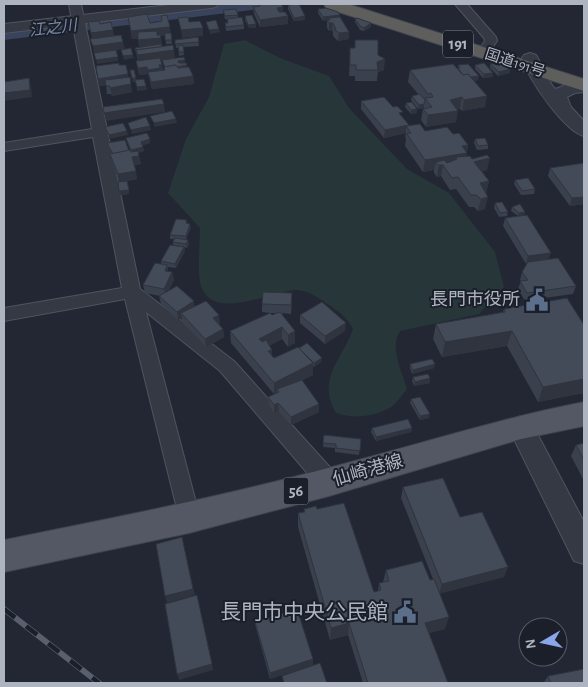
<svg xmlns="http://www.w3.org/2000/svg" width="588" height="687" font-family="'Alegreya Sans','Noto Sans JP',sans-serif">
  <style>
    .green { fill: #273638 }
    .lines { fill: none; stroke-linecap: round; stroke-linejoin: round }
    .river { fill: #39435b; fill-rule: evenodd }
    .minor-casing { stroke: #4f545f; stroke-width: 2 }
    .tertiary-casing { stroke: #4f545f; stroke-width: 2 }
    .primary-casing { stroke: #3e434e; stroke-width: 2 }
    .trunk-casing { stroke: #3f444f; stroke-width: 2 }
    .minor { fill: #353944; fill-rule: evenodd }
    .tertiary { fill: #353944; fill-rule: evenodd }
    .primary { fill: #535864; fill-rule: evenodd }
    .trunk { fill: #5e5e5c; fill-rule: evenodd }
    .rail-casing { stroke: #595f6d; stroke-width: 6 }
    .rail { stroke: #1a1f29; stroke-width: 4.5; stroke-dasharray: 14; stroke-linecap: butt }
    .wall { fill: #3a404c; fill-rule: evenodd }
    .shaded-wall { fill: #2f343e }
    .building { fill: #434a58; stroke: #2f343e }
    .labels { text-anchor: middle; dominant-baseline: central; stroke-width: 4; stroke-linejoin: round; paint-order: stroke }
    .far-street-label { font-size: 15px; fill: #afb4c1; stroke: #1a1f29 }
    .far-water-label { font-size: 16px; font-style: italic; fill: #7b88a6; stroke: #1a1f29 }
    .shield { fill: #1a1f29; stroke: #828793; stroke-width: 1 }
    .shield-label { font-size: 16px; font-weight: bold; fill: #afb4c1 }
    .poi-label { font-size: 18px; fill: #afb4c1; stroke: #1a1f29; text-anchor: end }
    .street-label { font-size: 18px; fill: #afb4c1; stroke: #1a1f29 }
    .near-poi-label { font-size: 21px; fill: #afb4c1; stroke: #1a1f29; text-anchor: end }
  </style>
  <rect width="100%" height="100%" fill="#222733"/>
  <path class="green" d="M 245,40 L 280,58 L 329,76 L 349,108 L 407,169 L 449,193 L 495,252 L 504,287 L 479,314 L 400,331 C 389,348 402,371 407,389 C 402,395 397,403 391,407 C 375,417 353,419 336,413 C 316,379 342,360 353,329 C 347,317 339,312 329,305 C 320,299 310,291 298,290 C 271,290 214,323 201,286 C 197,274 200,242 200,228 L 168,193 L 186,139 L 209,97 L 224,44 Z"/>
  <g class="lines">
    <polygon class="river" points="202,4 262,4 259,8 252,10 4,40 4,27"/>
    <defs>
      <g id="minor">
        <polygon points="69,4 81,4 140,289 234,361 337,475 340,482 337,489 329,491 321,489 220,371 146,312 200,518 197,525 189,528 181,525 125,299 4,321 4,308 122,288 93,137 4,151 4,143 92,129"/>
        <polygon points="455,4 467,4 496,37 497,41 487,55 483,56 477,52 485,41 484,38"/>
      </g>
      <g id="tertiary">
        <polygon points="177,4 218,4 216,7 211,8 4,33 4,24"/>
        <path d="M 530,53 L 536,55 C 543,66 546,78 555,89 L 572,83 L 584,82 L 584,92 L 575,93 L 567,97 L 571,107 L 584,121 L 584,136 C 565,132 527,78 522,58 L 524,55 Z"/>
        <polygon points="521,416 530,420 584,522 584,564 574,561 508,427 512,420"/>
      </g>
      <path id="primary" d="M 584,402 L 584,426 L 521,439 L 329,496 L 189,533 L 4,572 L 4,540 C 113,518 221,497 328,468 C 414,446 497,419 584,402 Z"/>
      <polygon id="trunk" points="324,4 348,4 584,79 584,91 326,8"/>
    </defs>
    <use href="#minor" class="minor-casing"/>
    <use href="#tertiary" class="tertiary-casing"/>
    <use href="#primary" class="primary-casing"/>
    <use href="#trunk" class="trunk-casing"/>
    <use href="#minor" class="minor"/>
    <use href="#tertiary" class="tertiary"/>
    <use href="#primary" class="primary"/>
    <use href="#trunk" class="trunk"/>
    <defs>
      <polyline id="rail" points="4,609 99,683"/>
    </defs>
    <use href="#rail" class="rail-casing"/>
    <use href="#rail" class="rail"/>
  </g>
  <g class="wall">
    <polygon points="259,4 283,7 283,12 288,16 288,24 260,27 254,14 253,7 259,6"/>
    <polygon points="288,5 305,20 294,21 288,9"/>
    <polygon points="318,9 340,17 349,32 349,39 338,41 333,36 333,32 332,30 329,31 327,28 327,20 329,20 323,21 318,13"/>
    <polygon points="223,10 238,15 238,18 244,25 244,29 226,31 225,23 227,23 227,19 225,19"/>
    <polygon points="245,16 256,24 256,28 249,28 245,20"/>
    <path d="M 128,17 L 170,27 L 170,33 L 171,33 L 172,44 L 166,44 L 165,35 L 160,36 L 162,47 L 175,58 L 185,63 L 193,76 L 194,84 L 152,89 L 148,74 L 139,75 L 136,61 L 138,60 L 135,48 L 139,47 L 138,38 L 132,39 ZM 173,58 L 162,60 L 164,67 L 164,70 L 163,70 L 161,60 Z"/>
    <polygon points="355,19 371,23 371,27 364,31 360,30 355,22"/>
    <polygon points="198,37 199,46 183,47 184,55 179,56 178,48 176,48 175,40"/>
    <polygon points="350,48 378,55 384,70 378,72 377,81 355,81 355,76 349,76"/>
    <polygon points="490,64 510,73 498,76 490,68"/>
    <polygon points="119,65 128,77 132,92 112,96 111,94 107,94 106,85 99,86 98,79"/>
    <polygon points="458,65 478,80 474,81 485,107 462,111 460,109 457,109 456,122 426,127 421,120 423,109 424,108 418,109 411,100 412,96 419,95 408,82 410,70 458,69"/>
    <polygon points="475,65 493,77 483,78 475,69"/>
    <polygon points="361,101 402,117 409,125 409,126 425,131 453,134 468,145 466,156 472,159 487,170 482,171 489,181 486,193 485,209 478,211 474,207 469,207 456,189 450,190 441,176 437,177 434,173 434,170 423,172 405,146 406,139 405,137 406,133 384,138 361,109"/>
    <polygon points="406,103 417,113 411,114 405,107"/>
    <polygon points="126,138 150,143 142,145 144,151 138,153 141,164 134,165 137,179 127,181 129,194 120,195 119,182 112,162 110,154 112,154 108,147 107,143 129,151 131,152 127,142"/>
    <polygon points="475,139 488,145 488,149 477,150 474,143"/>
    <polygon points="584,163 584,204 570,206 548,176 550,168"/>
    <polygon points="515,180 535,189 534,194 521,195 514,184"/>
    <polygon points="495,203 508,212 507,216 499,217 494,208"/>
    <polygon points="512,207 525,212 524,216 548,259 576,286 573,294 544,298 546,302 584,325 584,393 538,402 507,346 442,357 433,339 436,324 503,312 504,309 534,304 533,302 534,299 525,301 518,289 521,281 520,280 522,272 527,264 526,264 503,226 505,218 518,216 511,211"/>
    <polygon points="188,224 191,228 186,239 188,240 189,244 187,248 184,247 185,251 176,268 168,267 168,271 172,272 174,280 168,291 194,301 194,307 220,323 219,324 223,329 224,337 206,347 182,322 182,318 178,320 161,304 159,296 160,296 145,293 143,285 161,264 161,261 173,245 173,242 174,239 170,239 170,235"/>
    <path d="M 292,301 L 291,314 L 282,313 L 295,343 L 288,347 L 282,339 L 269,346 L 272,356 L 274,358 L 321,362 L 314,367 L 313,366 L 313,375 L 302,380 L 319,412 L 291,425 L 279,411 L 274,413 L 269,405 L 268,397 L 274,394 L 231,343 L 230,331 L 270,313 L 262,312 L 262,304 ZM 270,313 L 277,313 L 272,315 Z"/>
    <polygon points="300,315 345,331 325,344 300,323"/>
    <polygon points="410,364 434,368 412,374 410,368"/>
    <polygon points="413,377 430,378 430,383 414,386 412,381"/>
    <polygon points="411,399 429,418 420,420 410,403"/>
    <polygon points="372,428 412,428 411,432 376,441 371,432"/>
    <polygon points="324,435 361,439 359,455 335,452 335,448 323,447"/>
    <polygon points="584,443 584,481 571,456 576,445"/>
    <polygon points="403,487 460,517 504,577 440,593 445,629 429,633 448,683 363,683 348,635 330,640 298,527 298,513 304,512 304,509 317,509 374,592 378,591 379,583 383,582 386,570 430,580 433,579 401,498"/>
    <polygon points="255,622 313,659 313,665 270,679 256,628"/>
    <polygon points="548,676 584,683 544,683 544,682"/>
  </g>
  <g class="shaded-wall">
    <polygon points="283,7 283,14 277,15 277,8"/>
    <polygon points="340,15 340,19 329,18 329,20 323,21 323,17"/>
    <polygon points="288,16 288,24 260,27 260,20"/>
    <polygon points="305,16 305,20 294,21 294,18"/>
    <polygon points="329,23 333,23 332,30 329,31"/>
    <polygon points="371,23 371,27 364,31 364,28"/>
    <polygon points="256,24 256,28 249,28 248,25"/>
    <polygon points="170,27 171,35 158,36 161,38 162,45 139,48 138,40 157,36 132,39 131,31"/>
    <polygon points="203,28 203,36 182,38 181,30"/>
    <polygon points="219,29 220,32 210,34 209,30"/>
    <polygon points="113,30 115,38 92,41 91,33"/>
    <polygon points="349,32 349,39 338,41 339,33"/>
    <polygon points="123,42 125,49 94,54 93,46"/>
    <polygon points="174,50 175,58 139,63 137,52"/>
    <polygon points="133,55 134,58 124,60 123,56"/>
    <polygon points="118,57 118,61 97,64 96,60"/>
    <polygon points="385,59 384,70 378,72 377,62"/>
    <polygon points="185,60 185,64 179,65 178,61"/>
    <polygon points="162,65 163,72 148,72 149,77 148,74 139,75 138,68"/>
    <polygon points="187,65 187,69 166,68"/>
    <polygon points="511,69 510,73 498,76 499,72"/>
    <polygon points="493,73 493,77 483,78 484,74"/>
    <polygon points="128,74 129,82 99,86 98,79"/>
    <polygon points="193,76 194,84 152,89 151,82"/>
    <polygon points="479,76 478,80 466,82 466,78"/>
    <polygon points="29,78 31,86 32,97 4,101 4,93"/>
    <polygon points="132,78 136,78 137,82 133,82"/>
    <polygon points="131,84 132,92 112,96 110,88"/>
    <polygon points="146,86 147,90 137,91 137,87"/>
    <polygon points="487,96 485,107 462,111 464,100"/>
    <polygon points="462,97 460,109 449,111 450,100"/>
    <polygon points="164,104 165,112 106,121 104,113"/>
    <polygon points="424,104 424,108 418,109 419,105"/>
    <polygon points="417,109 417,113 411,114 411,110"/>
    <polygon points="458,111 456,122 426,127 428,115"/>
    <polygon points="176,119 177,123 154,127 154,123"/>
    <polygon points="409,125 408,129 406,126 406,133 384,138 385,130"/>
    <polygon points="150,126 151,130 132,134 131,130"/>
    <polygon points="127,131 128,135 109,139 109,135"/>
    <polygon points="150,139 150,143 141,146 141,142"/>
    <polygon points="468,145 465,165 457,159 456,157 454,166 443,165 441,176 437,177 439,165 436,162 434,170 423,172 425,160 462,146"/>
    <polygon points="143,147 144,151 132,154 131,150"/>
    <polygon points="139,156 141,164 133,165 132,157"/>
    <polygon points="490,158 487,170 472,174 474,162"/>
    <polygon points="136,171 137,179 127,181 129,194 120,195 119,191 119,182 118,174"/>
    <polygon points="489,181 486,193 478,195 480,183"/>
    <polygon points="488,197 485,209 478,211 481,199"/>
    <polygon points="584,197 584,204 570,206 572,198"/>
    <polygon points="525,212 524,216 518,217 519,213"/>
    <polygon points="190,224 191,228 186,240 186,236"/>
    <polygon points="188,240 189,244 187,248 186,244"/>
    <polygon points="184,247 185,251 176,268 175,264"/>
    <polygon points="551,253 548,261 526,264 528,256"/>
    <polygon points="167,265 169,273 165,271"/>
    <polygon points="172,272 174,280 166,297 164,289"/>
    <polygon points="194,301 195,309 181,313 182,318 178,320 177,312"/>
    <polygon points="219,315 220,323 214,327 213,318"/>
    <polygon points="346,323 345,331 325,344 325,336"/>
    <polygon points="282,327 282,339 260,350 259,339"/>
    <polygon points="223,329 224,337 206,347 205,339"/>
    <polygon points="295,331 295,343 288,347 288,335"/>
    <polygon points="512,331 507,346 442,357 445,342"/>
    <polygon points="272,350 272,361 268,351"/>
    <polygon points="322,358 321,362 314,367 314,363"/>
    <polygon points="313,363 313,375 279,392 277,389 277,393 274,395 274,383"/>
    <polygon points="435,364 434,368 412,374 413,370"/>
    <polygon points="430,378 430,383 414,386 415,382"/>
    <polygon points="584,379 584,393 538,402 543,387"/>
    <polygon points="278,403 279,411 274,413 274,405"/>
    <polygon points="319,404 319,412 291,425 291,417"/>
    <polygon points="430,414 429,418 420,420 420,416"/>
    <polygon points="412,428 411,432 376,441 376,437"/>
    <polygon points="182,537 195,595 167,603 165,596"/>
    <polygon points="508,567 504,577 439,594 442,584"/>
    <polygon points="449,617 445,629 422,635 425,623"/>
    <polygon points="349,623 348,635 330,640 331,628"/>
    <polygon points="313,659 313,665 270,679 270,673"/>
    <polygon points="212,664 213,670 179,680 177,674"/>
  </g>
  <g class="building">
    <polygon points="259,4 281,4 283,7 277,8 279,12 285,12 288,16 260,20 253,7 260,6"/>
    <polygon points="299,4 305,16 294,18 288,5"/>
    <polygon points="326,8 338,12 340,15 323,17 318,9"/>
    <polygon points="236,9 238,15 225,16 223,10"/>
    <polygon points="147,14 150,23 162,21 161,16 167,15 170,27 131,31 128,17"/>
    <polygon points="252,15 256,24 248,25 245,16"/>
    <polygon points="188,17 189,22 200,21 203,28 181,30 178,18"/>
    <polygon points="242,17 244,25 226,27 225,23 228,23 227,19"/>
    <polygon points="340,17 349,32 339,33 334,29 336,29 333,23 329,23 327,20 330,20 329,18"/>
    <polygon points="357,18 371,23 364,28 360,26 355,19"/>
    <polygon points="216,20 219,29 209,30 206,22"/>
    <polygon points="99,21 100,24 111,22 113,30 91,33 88,22"/>
    <polygon points="157,31 157,35 160,35 161,38 138,40 138,32"/>
    <polygon points="165,33 171,33 172,40 165,40"/>
    <polygon points="121,35 123,42 93,46 90,39"/>
    <polygon points="198,37 199,42 175,44 175,40"/>
    <polygon points="355,40 378,40 378,55 385,59 377,62 378,70 356,70 356,65 350,65 350,48 355,48"/>
    <polygon points="161,44 162,47 136,50 136,52 135,48"/>
    <polygon points="173,45 174,50 138,55 136,50"/>
    <polygon points="183,45 184,52 179,52 178,46"/>
    <polygon points="131,48 133,55 123,56 121,50"/>
    <polygon points="116,50 118,57 96,60 94,53"/>
    <polygon points="184,57 185,60 178,61 179,63 186,63 187,65 177,67 176,65 165,67 162,60"/>
    <polygon points="160,58 162,65 159,65 160,68 148,70 147,67 138,68 136,61"/>
    <polygon points="119,63 119,65 126,65 128,74 98,79 96,66"/>
    <polygon points="484,63 493,73 484,74 475,65"/>
    <polygon points="500,63 508,65 511,69 499,72 490,64"/>
    <polygon points="453,64 463,75 468,74 487,96 464,100 462,97 450,100 458,111 428,115 423,109 432,107 425,98 433,97 431,93 428,94 410,70"/>
    <polygon points="468,64 479,76 471,77 468,74 463,75 458,68 460,68 458,65"/>
    <polygon points="176,65 178,68 189,67 193,76 151,82 148,72 165,70 164,67"/>
    <polygon points="130,70 134,70 136,78 132,78"/>
    <polygon points="130,77 131,84 110,88 110,86 106,86 105,80"/>
    <polygon points="29,78 30,90 4,93 4,82"/>
    <polygon points="144,79 146,86 137,87 135,80"/>
    <polygon points="420,94 425,100 424,104 419,105 412,96"/>
    <polygon points="384,97 393,107 397,106 403,112 399,113 409,125 385,130 361,101"/>
    <polygon points="162,99 164,104 104,113 103,107"/>
    <polygon points="412,102 417,109 411,110 406,103"/>
    <polygon points="172,111 176,119 154,123 150,116"/>
    <polygon points="146,117 150,126 131,130 128,123"/>
    <polygon points="123,123 127,131 109,135 105,127"/>
    <polygon points="420,124 425,131 447,127 453,134 459,133 468,145 462,146 467,153 425,160 407,134 411,133 406,126"/>
    <polygon points="147,133 150,139 141,142 143,147 131,150 126,138"/>
    <polygon points="485,138 488,145 478,146 475,139"/>
    <polygon points="125,140 129,151 113,154 107,143"/>
    <polygon points="130,150 131,152 138,151 139,156 132,157 136,171 118,174 110,154"/>
    <polygon points="487,155 490,158 474,162 489,181 480,183 488,197 481,199 476,195 471,195 458,177 452,178 443,165 439,165 436,162 444,160 447,163 457,159 456,157 470,156 472,159"/>
    <polygon points="584,163 584,197 572,198 550,168"/>
    <polygon points="528,178 535,189 522,191 515,180"/>
    <polygon points="127,181 129,190 119,191 118,182"/>
    <polygon points="502,202 508,212 500,213 495,203"/>
    <polygon points="520,204 525,212 519,213 512,207"/>
    <polygon points="527,215 551,253 528,256 505,218"/>
    <polygon points="176,219 187,220 186,223 190,224 186,236 170,235"/>
    <polygon points="175,238 188,240 186,244 173,242"/>
    <polygon points="170,245 184,247 175,264 161,261"/>
    <polygon points="558,258 576,286 527,293 520,281 528,280 522,272 528,262"/>
    <polygon points="155,263 167,265 165,271 172,272 164,289 143,285"/>
    <polygon points="177,286 194,301 177,312 159,296"/>
    <polygon points="263,292 292,293 291,305 262,304"/>
    <polygon points="542,296 546,302 538,303 534,298"/>
    <polygon points="567,298 584,325 584,379 543,387 512,331 445,342 436,324 505,312 504,309"/>
    <polygon points="206,301 219,315 213,318 223,329 205,339 181,313"/>
    <polygon points="322,302 346,323 325,336 300,315"/>
    <polygon points="280,312 295,331 288,335 282,327 259,339 262,342 266,340 272,350 268,351 274,358 298,347 313,363 274,383 230,331 270,313 272,315"/>
    <polygon points="307,343 322,358 314,363 299,348"/>
    <polygon points="432,359 435,364 413,370 410,364"/>
    <polygon points="428,374 430,378 415,382 413,377"/>
    <polygon points="302,380 319,404 291,417 278,403 274,405 268,397 279,392 277,389"/>
    <polygon points="420,397 430,414 420,416 411,399"/>
    <polygon points="408,419 412,428 376,437 372,428"/>
    <polygon points="324,435 361,439 360,451 336,448 336,444 323,443"/>
    <polygon points="584,443 584,460 576,445"/>
    <polygon points="443,478 460,517 482,512 508,567 442,584 403,487"/>
    <polygon points="344,503 374,592 381,590 379,583 389,581 386,570 422,561 430,580 434,579 449,617 425,623 448,683 368,683 349,623 331,628 298,513 305,512 304,509 316,506 317,509"/>
    <polygon points="182,537 193,589 165,596 156,544"/>
    <polygon points="197,595 212,664 177,674 165,604"/>
    <polygon points="297,609 313,659 270,673 255,622"/>
    <polygon points="320,663 327,683 284,683 282,676"/>
    <polygon points="584,669 584,683 551,683 548,676"/>
  </g>
  <defs>
    <symbol id="civic-bare" viewBox="-9 -9 18 18"><path d="M-.6-6.5H3V-4.5H.6V-3L4-1V1h2V6H-6V1h2V-1L-.6-3ZM-1.2 2.5V6h2.4V2.5Z" fill="#5c6f8a" stroke="#1a1f29" stroke-width="2.5" paint-order="stroke"/></symbol>
  </defs>
  <g fill-rule="evenodd">
    <use href="#civic-bare" x="521" y="284" width="32" height="32"/>
    <use href="#civic-bare" x="389" y="596" width="32" height="32"/>
  </g>
  <g class="labels">
    <g class="far-street-label">
      <text transform="translate(515 63) rotate(18)">国道191号</text>
    </g>
    <g class="far-water-label">
      <text transform="translate(53 28) rotate(-7)">江之川</text>
    </g>
    <g class="shield">
      <rect x="443" y="30.5" width="30" height="27" rx="4"/>
      <rect x="283.5" y="477.5" width="25" height="27" rx="4"/>
    </g>
    <g class="shield-label">
      <text x="458" y="44">191</text>
      <text x="296" y="491">56</text>
    </g>
    <g class="poi-label">
      <text x="520" y="300">長門市役所</text>
    </g>
    <g class="street-label">
      <text transform="translate(368 471) rotate(-16)">仙崎港線</text>
    </g>
    <g class="near-poi-label">
      <text x="388" y="612">長門市中央公民館</text>
    </g>
  </g>
  <rect width="588" height="687" fill="none" stroke="#afb4c1" stroke-width="10"/>
  <g transform="translate(543 642) rotate(261)"><circle r="24" fill="#1a1f29" stroke="#565b66"/>
  <path d="M0-4L9 19L0 12L-9 19Z" fill="#8ba5ea"/>
  <text y="-8" font-size="14" font-weight="bold" text-anchor="middle" fill="#afb4c1">N</text>
  </g>
</svg>
